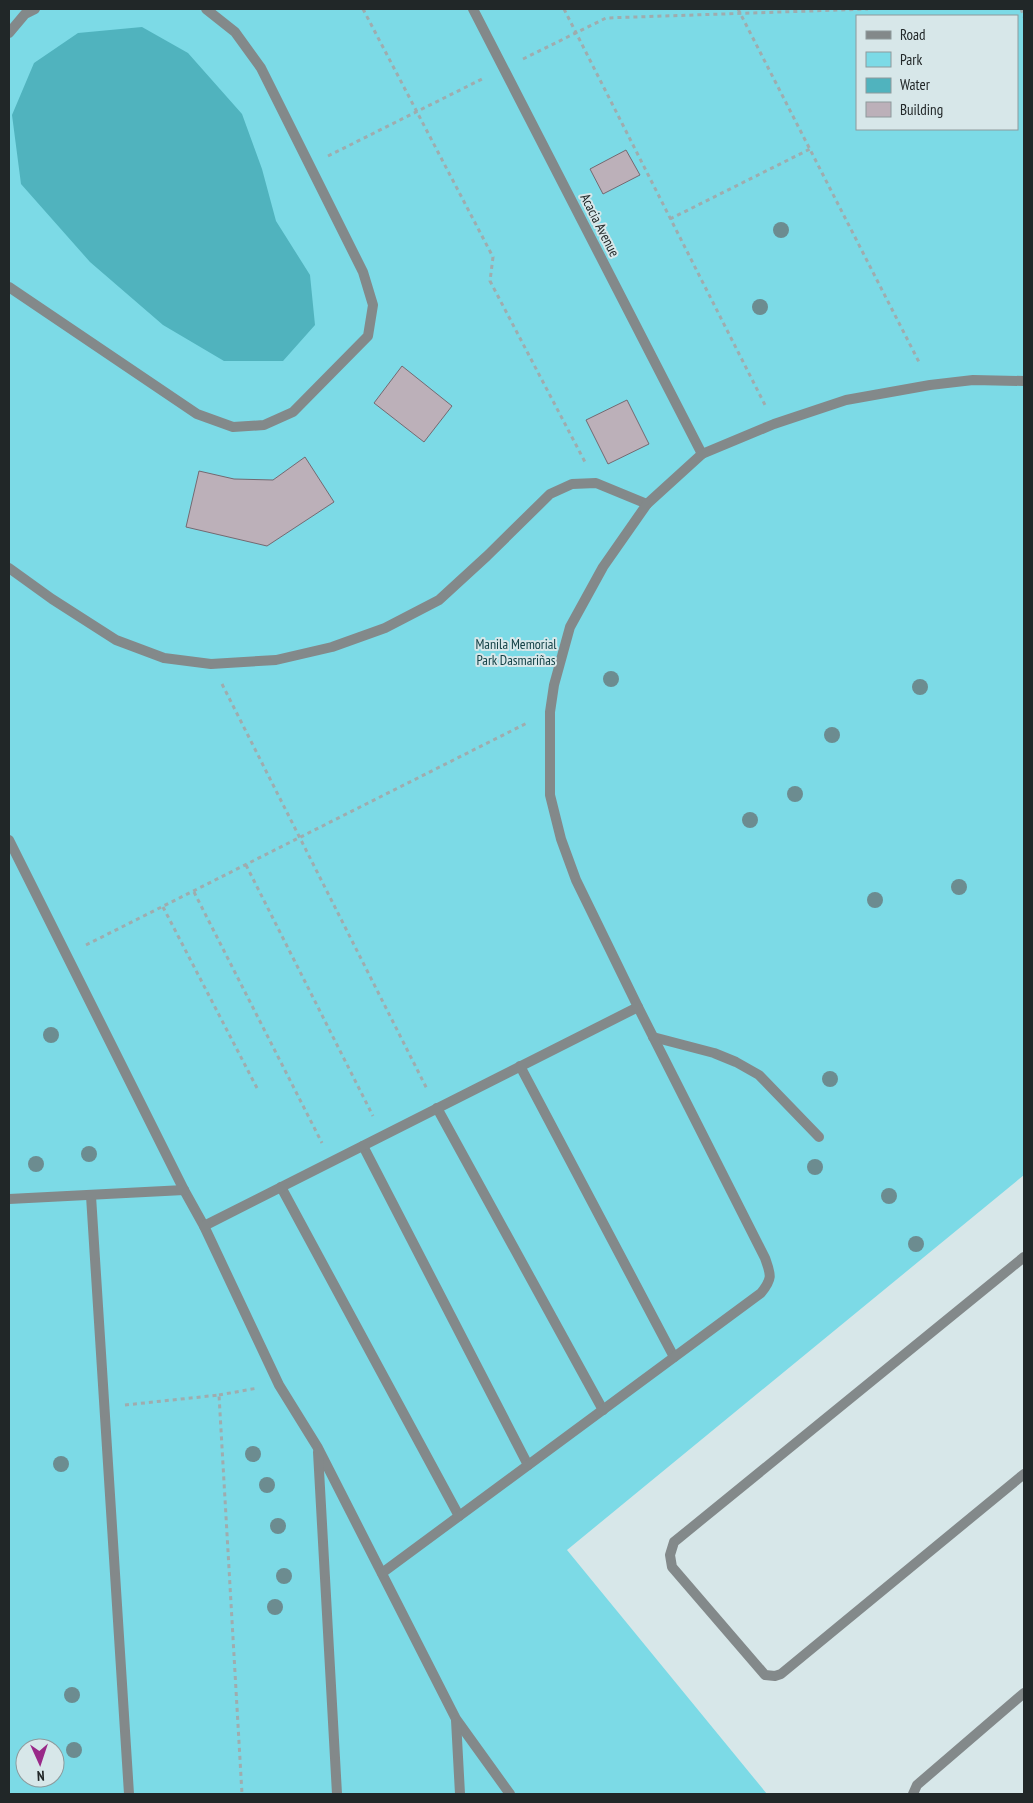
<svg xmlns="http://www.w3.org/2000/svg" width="1033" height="1803" font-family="'PT Sans Narrow',sans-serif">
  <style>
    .green { fill: #7cdae6; fill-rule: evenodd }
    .water { fill: #50b3be }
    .building { fill: #bcb0b9; stroke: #736971 }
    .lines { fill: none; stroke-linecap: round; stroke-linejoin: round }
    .path { stroke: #9facae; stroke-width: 3; stroke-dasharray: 4 4; stroke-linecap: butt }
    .service { stroke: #83898a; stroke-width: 10 }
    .minor { stroke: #83898a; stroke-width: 10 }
    .tree { fill: #6c8c90 }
    .labels { text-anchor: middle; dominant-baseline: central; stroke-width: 4; stroke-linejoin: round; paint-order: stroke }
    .street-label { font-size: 14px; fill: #212728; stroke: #d7e7e9 }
    .park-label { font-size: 14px; fill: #144247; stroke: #d7e7e9 }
  </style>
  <rect width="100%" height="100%" fill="#d7e7e9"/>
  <path class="green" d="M 9,9 L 1024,9 L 1024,1175 L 567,1550 L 767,1794 L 9,1794 ZM 857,16 L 1017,16 L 1017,129 L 857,129 ZM 25,1748 L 55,1748 L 55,1778 L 25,1778 Z"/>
  <polygon class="water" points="142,27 188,53 242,114 262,169 276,221 310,275 315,325 283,361 224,361 163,325 90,262 21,184 12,115 34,63 78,33"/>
  <g class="building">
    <polygon points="626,150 640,175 603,194 590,169"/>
    <polygon points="402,366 452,406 424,442 374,403"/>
    <polygon points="627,400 649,444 608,464 586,420"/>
    <polygon points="305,457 334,502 267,546 186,527 199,471 234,479 273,480"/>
  </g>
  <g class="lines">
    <g class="path">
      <polyline points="363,9 493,257 490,281 585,462"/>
      <polyline points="564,9 765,405"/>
      <polyline points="738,9 920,364"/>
      <polyline points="1021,9 1024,17"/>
      <polyline points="523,59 606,18 868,9"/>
      <polyline points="328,156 484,78"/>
      <polyline points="670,219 810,149"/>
      <polyline points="222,684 427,1089"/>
      <polyline points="246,865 373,1116"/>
      <polyline points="194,892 322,1143"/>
      <polyline points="163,907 258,1090"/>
      <polyline points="86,945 529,722"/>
      <polyline points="219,1395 258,1388"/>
      <polyline points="125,1405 219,1395 242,1794"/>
    </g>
    <g class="service">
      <polyline points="473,9 702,454"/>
      <polyline points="9,33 25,14 35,9"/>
      <polyline points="9,287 197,414 233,427 264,425 293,412 368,336 373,305 363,272 261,68 235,32 206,9"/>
      <polyline points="9,568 52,599 116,640 164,658 211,664 276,660 332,647 385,628 439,600 487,556 550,494 572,484 596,483 647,504"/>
      <polyline points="9,840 184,1190 204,1226 279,1385 318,1448 456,1719 510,1794"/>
      <polyline points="653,1037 714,1053 736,1062 759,1075 819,1137"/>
      <polyline points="520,1066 674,1357"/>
      <polyline points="437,1108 603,1410"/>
      <polyline points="363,1146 528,1465"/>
      <polyline points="281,1187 459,1516"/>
      <polyline points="91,1196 129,1794"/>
      <polyline points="9,1199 184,1190"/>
      <polyline points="204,1226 638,1007"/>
      <polyline points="318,1452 337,1794"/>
      <path d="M 382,1573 L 761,1293 C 773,1278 771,1275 765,1258 L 638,1007 L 576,880 L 561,839 L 550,795 L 550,712 L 554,685 L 570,627 L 603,567 L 647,504 L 702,454 L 774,424 L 846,400 L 930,385 L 973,380 L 1024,381"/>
      <polyline points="456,1720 460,1794"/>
    </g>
    <g class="minor">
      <polyline points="1024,1257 674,1542 670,1555 672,1567 765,1675 775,1676 781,1674 1024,1474"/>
      <polyline points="913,1794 917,1785 1024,1693"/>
    </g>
  </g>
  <g class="tree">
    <circle cx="781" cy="230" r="8"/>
    <circle cx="760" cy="307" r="8"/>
    <circle cx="611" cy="679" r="8"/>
    <circle cx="920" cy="687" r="8"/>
    <circle cx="832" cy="735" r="8"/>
    <circle cx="795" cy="794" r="8"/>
    <circle cx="750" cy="820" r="8"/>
    <circle cx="959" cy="887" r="8"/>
    <circle cx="875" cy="900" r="8"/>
    <circle cx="51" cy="1035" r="8"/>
    <circle cx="830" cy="1079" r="8"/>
    <circle cx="89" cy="1154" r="8"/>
    <circle cx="36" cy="1164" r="8"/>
    <circle cx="815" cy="1167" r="8"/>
    <circle cx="889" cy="1196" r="8"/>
    <circle cx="916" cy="1244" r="8"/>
    <circle cx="253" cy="1454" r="8"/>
    <circle cx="61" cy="1464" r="8"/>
    <circle cx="267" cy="1485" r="8"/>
    <circle cx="278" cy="1526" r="8"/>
    <circle cx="284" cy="1576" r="8"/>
    <circle cx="275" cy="1607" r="8"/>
    <circle cx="72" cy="1695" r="8"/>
    <circle cx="74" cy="1750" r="8"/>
  </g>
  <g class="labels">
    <g class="street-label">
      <text transform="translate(600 225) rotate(63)">Acacia Avenue</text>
    </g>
    <g class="park-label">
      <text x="516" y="644">Manila Memorial<tspan x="516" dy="16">Park Dasmariñas</tspan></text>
    </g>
  </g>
  <rect width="1033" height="1803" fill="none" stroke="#212728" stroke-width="20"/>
  <rect x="856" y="15" width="162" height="115" fill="#d7e7e9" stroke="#8e9a9c"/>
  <rect x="866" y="31" width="25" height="8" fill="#83898a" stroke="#8e9a9c"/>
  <text x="900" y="40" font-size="15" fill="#212728">Road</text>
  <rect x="866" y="52" width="25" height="15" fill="#7cdae6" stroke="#8e9a9c"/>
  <text x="900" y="65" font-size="15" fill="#212728">Park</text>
  <rect x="866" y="78" width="25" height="15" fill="#50b3be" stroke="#8e9a9c"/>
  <text x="900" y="90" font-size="15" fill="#212728">Water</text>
  <rect x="866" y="102" width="25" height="15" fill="#bcb0b9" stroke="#8e9a9c"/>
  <text x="900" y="115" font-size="15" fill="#212728">Building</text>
  <g transform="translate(40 1763) rotate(177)"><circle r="24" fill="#d7e7e9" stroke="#8e9a9c"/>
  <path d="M0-4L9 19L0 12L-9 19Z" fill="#992988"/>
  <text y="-8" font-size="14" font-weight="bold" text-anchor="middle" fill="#212728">N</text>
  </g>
</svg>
